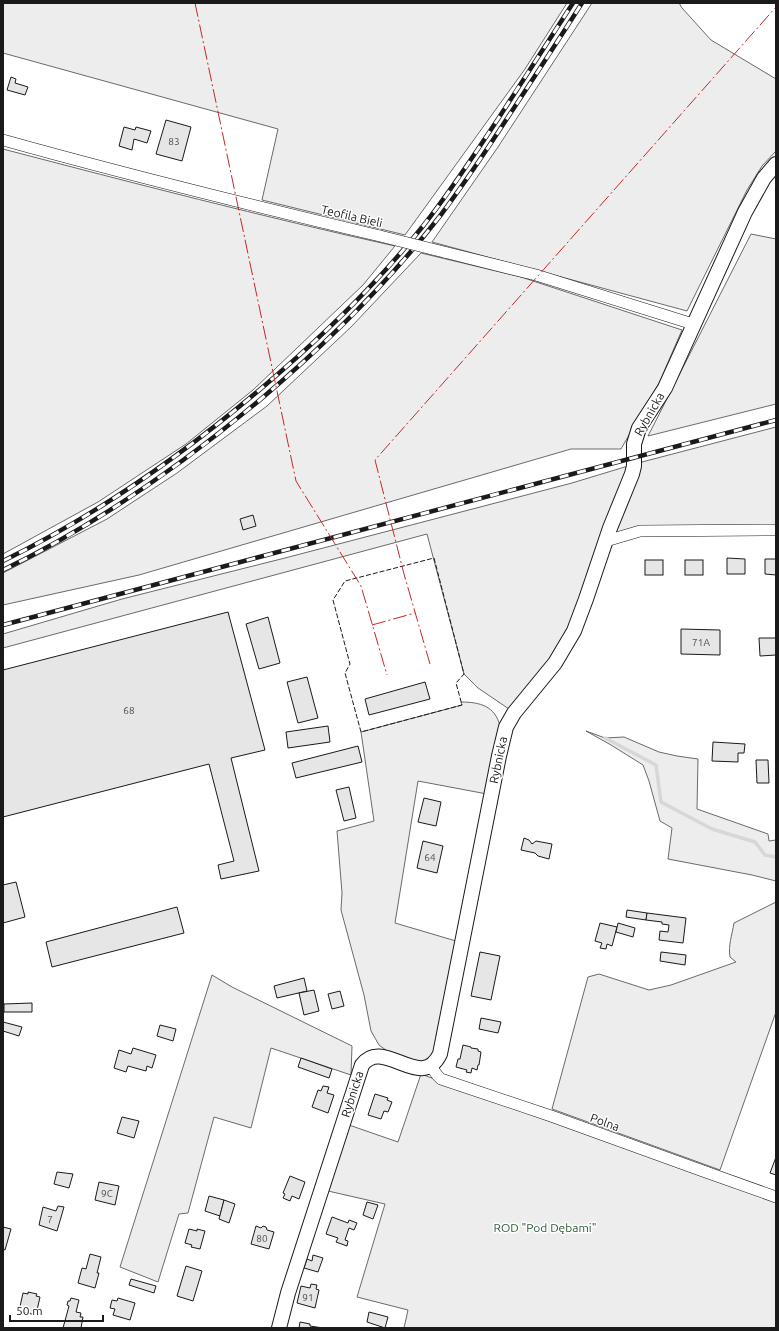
<svg xmlns="http://www.w3.org/2000/svg" width="779" height="1331" font-family="Ubuntu,sans-serif">
  <style>
    .green { fill: #ededed; stroke: #6a6a6a }
    .lines { fill: none; stroke-linecap: round; stroke-linejoin: round }
    .stream { stroke: #d7d7d7; stroke-width: 3.5 }
    .building { fill: #e6e6e6; stroke: #1a1a1a }
    .minor-casing { stroke: #1a1a1a; stroke-width: 12 }
    .tertiary-casing { stroke: #1a1a1a; stroke-width: 16 }
    .minor { stroke: #fff; stroke-width: 11 }
    .tertiary { stroke: #fff; stroke-width: 14 }
    .rail-casing { stroke: #1a1a1a; stroke-width: 4.5 }
    .rail { stroke: #fff; stroke-width: 3; stroke-dasharray: 9; stroke-linecap: butt }
    .minor-bridge-casing { stroke: #1a1a1a; stroke-width: 12; stroke-linecap: butt }
    .minor-bridge { stroke: #fff; stroke-width: 11 }
    .fence { stroke: #1a1a1a; stroke-width: 1; stroke-dasharray: 5 2; stroke-linecap: butt }
    .power { stroke: #c62828; stroke-width: 1; stroke-dasharray: 14 3 2 3; stroke-linecap: butt }
    .labels { text-anchor: middle; dominant-baseline: central; stroke-width: 3; stroke-linejoin: round; paint-order: stroke }
    .number-label { font-size: 10px; fill: #4d4d4d }
    .street-label { font-size: 12px; fill: #1a1a1a; stroke: #fff }
    .park-label { font-size: 12px; fill: #2b5a34; stroke: #fff }
  </style>
  <rect width="100%" height="100%" fill="#fff"/>
  <g class="green">
    <polygon points="3,3 567,3 525,69 405,235 262,200 278,129 3,53"/>
    <polygon points="592,3 679,3 682,8 711,40 776,79 776,151 762,166 747,190 687,311 432,242 498,147"/>
    <path d="M 3,149 C 133,183 264,217 395,246 L 363,285 L 253,390 L 186,444 L 98,502 L 3,554 Z"/>
    <polygon points="751,234 776,239 776,404 648,436"/>
    <polygon points="421,253 521,277 682,330 659,383 621,449 571,449 139,575 3,605 3,573 107,519 177,473 267,406 351,327"/>
    <polygon points="776,427 776,532 615,535 642,462"/>
    <polygon points="628,466 565,637 549,663 509,709 478,688 464,674 427,534 3,648 3,634 122,599 285,558 572,483"/>
    <path d="M 461,702 C 480,702 495,706 500,726 L 487,794 L 418,781 L 395,923 L 456,941 L 437,1047 L 431,1059 L 423,1063 L 390,1053 L 379,1045 L 371,1031 L 364,995 L 341,910 L 342,893 L 337,831 L 374,821 L 361,732 L 462,705 Z"/>
    <polygon points="586,731 605,738 624,737 659,752 677,756 698,759 697,809 768,834 769,841 776,840 776,881 752,875 668,859 672,828 660,821 649,781 643,765 611,745"/>
    <path d="M 776,902 L 776,1012 L 720,1170 L 552,1109 L 588,977 L 599,974 L 649,990 L 671,985 L 736,962 L 730,957 C 728,946 732,935 734,923 Z"/>
    <polygon points="212,975 232,987 352,1046 351,1075 271,1048 251,1128 214,1117 188,1213 179,1214 158,1282 120,1267"/>
    <polygon points="421,1074 482,1097 776,1202 776,1328 404,1328 408,1310 357,1297 385,1204 328,1191 349,1125 398,1142"/>
  </g>
  <g class="lines">
    <polyline class="stream" points="605,738 656,765 661,802 712,829 755,842 765,855 776,857"/>
  </g>
  <g class="building">
    <polygon points="11,77 16,79 15,83 28,87 25,95 7,90"/>
    <polygon points="166,120 191,127 182,161 156,154"/>
    <polygon points="124,127 135,130 136,127 151,131 147,143 134,139 132,150 119,146"/>
    <polygon points="253,515 256,526 243,530 240,519"/>
    <polygon points="727,558 745,559 745,574 727,574"/>
    <polygon points="765,559 776,559 776,575 765,574"/>
    <rect x="645" y="560" width="18" height="15"/>
    <rect x="685" y="560" width="18" height="15"/>
    <polygon points="228,612 265,750 231,758 259,871 221,879 218,865 234,861 209,764 3,817 3,670"/>
    <polygon points="268,617 280,663 259,669 246,624"/>
    <polygon points="681,629 720,630 720,655 681,654"/>
    <polygon points="759,638 776,638 776,655 760,656"/>
    <polygon points="307,677 318,718 298,723 287,682"/>
    <polygon points="425,682 430,699 369,715 365,699"/>
    <polygon points="328,726 330,742 288,748 286,732"/>
    <polygon points="713,742 745,744 744,753 738,753 738,762 712,761"/>
    <polygon points="358,746 362,762 296,778 292,763"/>
    <polygon points="756,760 768,760 769,783 757,783"/>
    <polygon points="349,787 356,818 344,821 336,790"/>
    <polygon points="424,798 441,802 436,826 418,822"/>
    <polygon points="524,838 529,840 532,844 536,841 552,844 549,859 538,856 535,853 521,850"/>
    <polygon points="423,841 443,846 437,873 417,868"/>
    <polygon points="16,882 25,917 3,923 3,885"/>
    <polygon points="177,907 184,933 52,967 46,942"/>
    <polygon points="627,910 647,913 646,920 626,917"/>
    <polygon points="647,913 686,918 683,943 659,940 660,931 668,932 669,925 662,924 662,922 646,920"/>
    <polygon points="600,923 617,927 612,946 607,944 606,949 600,948 602,943 595,941"/>
    <polygon points="618,923 635,928 633,937 616,932"/>
    <polygon points="480,952 500,956 491,1000 471,996"/>
    <polygon points="661,952 686,955 685,965 660,961"/>
    <polygon points="304,978 307,991 277,998 274,986"/>
    <polygon points="314,990 319,1011 304,1015 299,993"/>
    <polygon points="340,991 344,1006 332,1009 328,994"/>
    <polygon points="32,1003 32,1012 4,1012 4,1004"/>
    <polygon points="481,1018 501,1022 498,1033 479,1029"/>
    <polygon points="3,1022 22,1027 19,1036 3,1031"/>
    <polygon points="160,1025 176,1029 173,1041 157,1036"/>
    <polygon points="463,1045 471,1047 471,1048 478,1049 478,1051 481,1052 479,1065 478,1065 477,1070 472,1068 471,1073 466,1072 467,1070 456,1067 458,1059 460,1059"/>
    <polygon points="133,1048 156,1055 152,1068 147,1066 146,1071 128,1066 126,1072 114,1068 119,1050 131,1054"/>
    <polygon points="301,1058 332,1069 329,1078 298,1067"/>
    <polygon points="323,1086 329,1087 327,1093 334,1095 328,1113 312,1107 318,1090 321,1091"/>
    <polygon points="375,1094 388,1098 387,1100 392,1102 388,1112 384,1111 381,1119 368,1115"/>
    <polygon points="122,1117 139,1121 134,1138 117,1133"/>
    <polygon points="776,1157 776,1175 770,1173"/>
    <polygon points="57,1172 73,1174 69,1188 54,1184"/>
    <polygon points="290,1176 305,1182 299,1199 292,1196 290,1201 283,1198 285,1194 283,1193"/>
    <polygon points="99,1182 119,1186 115,1205 95,1200"/>
    <polygon points="209,1196 224,1200 220,1216 205,1211"/>
    <polygon points="224,1200 235,1204 229,1223 219,1219"/>
    <polygon points="367,1202 378,1205 373,1219 363,1215"/>
    <polygon points="58,1206 64,1207 57,1231 39,1225 43,1207 56,1211"/>
    <polygon points="332,1217 348,1223 349,1220 357,1223 354,1230 349,1228 345,1240 348,1241 347,1246 336,1242 338,1238 326,1234"/>
    <polygon points="256,1226 261,1228 263,1226 266,1227 267,1230 274,1232 269,1249 251,1244"/>
    <polygon points="3,1227 11,1229 5,1250 3,1249"/>
    <polygon points="189,1229 197,1231 197,1229 205,1231 200,1249 191,1247 192,1245 185,1243"/>
    <polygon points="90,1254 101,1257 97,1273 99,1273 95,1288 78,1283 82,1268 86,1269"/>
    <polygon points="313,1255 323,1258 318,1272 304,1268 307,1259 312,1261"/>
    <polygon points="186,1266 202,1271 193,1301 177,1296"/>
    <polygon points="131,1279 156,1286 154,1293 129,1285"/>
    <polygon points="311,1284 317,1285 316,1289 319,1290 315,1308 297,1303 301,1286 310,1288"/>
    <polygon points="28,1292 37,1294 36,1296 40,1297 36,1315 19,1311 23,1293 28,1294"/>
    <polygon points="71,1298 79,1300 76,1312 81,1313 80,1317 83,1317 81,1328 63,1328 69,1306 67,1305 68,1301 70,1301"/>
    <polygon points="118,1298 135,1303 130,1320 113,1315 115,1309 110,1308 112,1300 117,1301"/>
    <polygon points="369,1312 388,1317 385,1328 367,1322"/>
    <polygon points="300,1322 310,1324 310,1326 323,1328 299,1328"/>
  </g>
  <g class="lines">
    <defs>
      <g id="minor">
        <path d="M 3,140 C 128,175 254,206 380,236"/>
        <polyline points="444,252 536,275 693,324"/>
        <polyline points="606,541 640,531 776,530"/>
        <polyline points="430,1065 437,1075 441,1079 551,1116 703,1171 776,1197"/>
      </g>
      <path id="tertiary" d="M 279,1328 L 288,1293 L 362,1065 C 383,1036 421,1093 440,1054 L 499,756 L 506,727 L 514,713 L 555,663 L 574,631 L 586,599 L 610,528 L 632,474 L 634,466 L 634,444 L 639,428 L 665,388 L 745,212 L 764,178 L 776,164"/>
    </defs>
    <use href="#minor" class="minor-casing"/>
    <use href="#tertiary" class="tertiary-casing"/>
    <use href="#minor" class="minor"/>
    <use href="#tertiary" class="tertiary"/>
    <defs>
      <g id="rail">
        <path d="M 3,561 C 103,512 194,447 278,374 C 330,329 380,280 423,226 C 450,192 474,155 498,119 C 523,80 548,42 573,3"/>
        <path d="M 3,570 C 96,525 182,465 261,399 C 326,344 387,284 440,216 C 464,184 486,151 508,117 C 533,79 558,41 582,3"/>
        <polyline points="3,625 776,420"/>
      </g>
    </defs>
    <use href="#rail" class="rail-casing"/>
    <use href="#rail" class="rail"/>
    <defs>
      <polyline id="minor-bridge" points="380,236 444,252"/>
    </defs>
    <use href="#minor-bridge" class="minor-bridge-casing"/>
    <use href="#minor-bridge" class="minor-bridge"/>
    <polygon class="fence" points="434,558 464,674 456,683 462,705 361,732 345,673 350,664 333,600 345,581"/>
    <g class="power">
      <polyline points="195,3 296,481 361,586 387,675"/>
      <polyline points="372,625 415,613"/>
      <polyline points="430,664 404,574 375,460 776,7"/>
    </g>
  </g>
  <g class="labels">
    <g class="number-label">
      <text x="174" y="141">83</text>
      <text x="701" y="642">71A</text>
      <text x="129" y="710">68</text>
      <text x="430" y="857">64</text>
      <text x="107" y="1193">9C</text>
      <text x="50" y="1219">7</text>
      <text x="262" y="1238">80</text>
      <text x="308" y="1297">91</text>
    </g>
    <g class="street-label">
      <text transform="translate(352 216) rotate(13)">Teofila Bieli</text>
      <text transform="translate(649 414) rotate(-60)">Rybnicka</text>
      <text transform="translate(498 760) rotate(-78)">Rybnicka</text>
      <text transform="translate(352 1094) rotate(-72)">Rybnicka</text>
      <text transform="translate(605 1122) rotate(20)">Polna</text>
    </g>
    <g class="park-label">
      <text x="545" y="1227">ROD "Pod Dębami"</text>
    </g>
  </g>
  <rect width="779" height="1331" fill="none" stroke="#1a1a1a" stroke-width="8"/>
  <path d="M10 1315v6h93v-6" fill="none" stroke="#1a1a1a" stroke-width="2"/>
  <text x="16" y="1315" font-size="12" fill="#1a1a1a" stroke="#ffffff" stroke-width="3" paint-order="stroke">50 m</text>
</svg>
